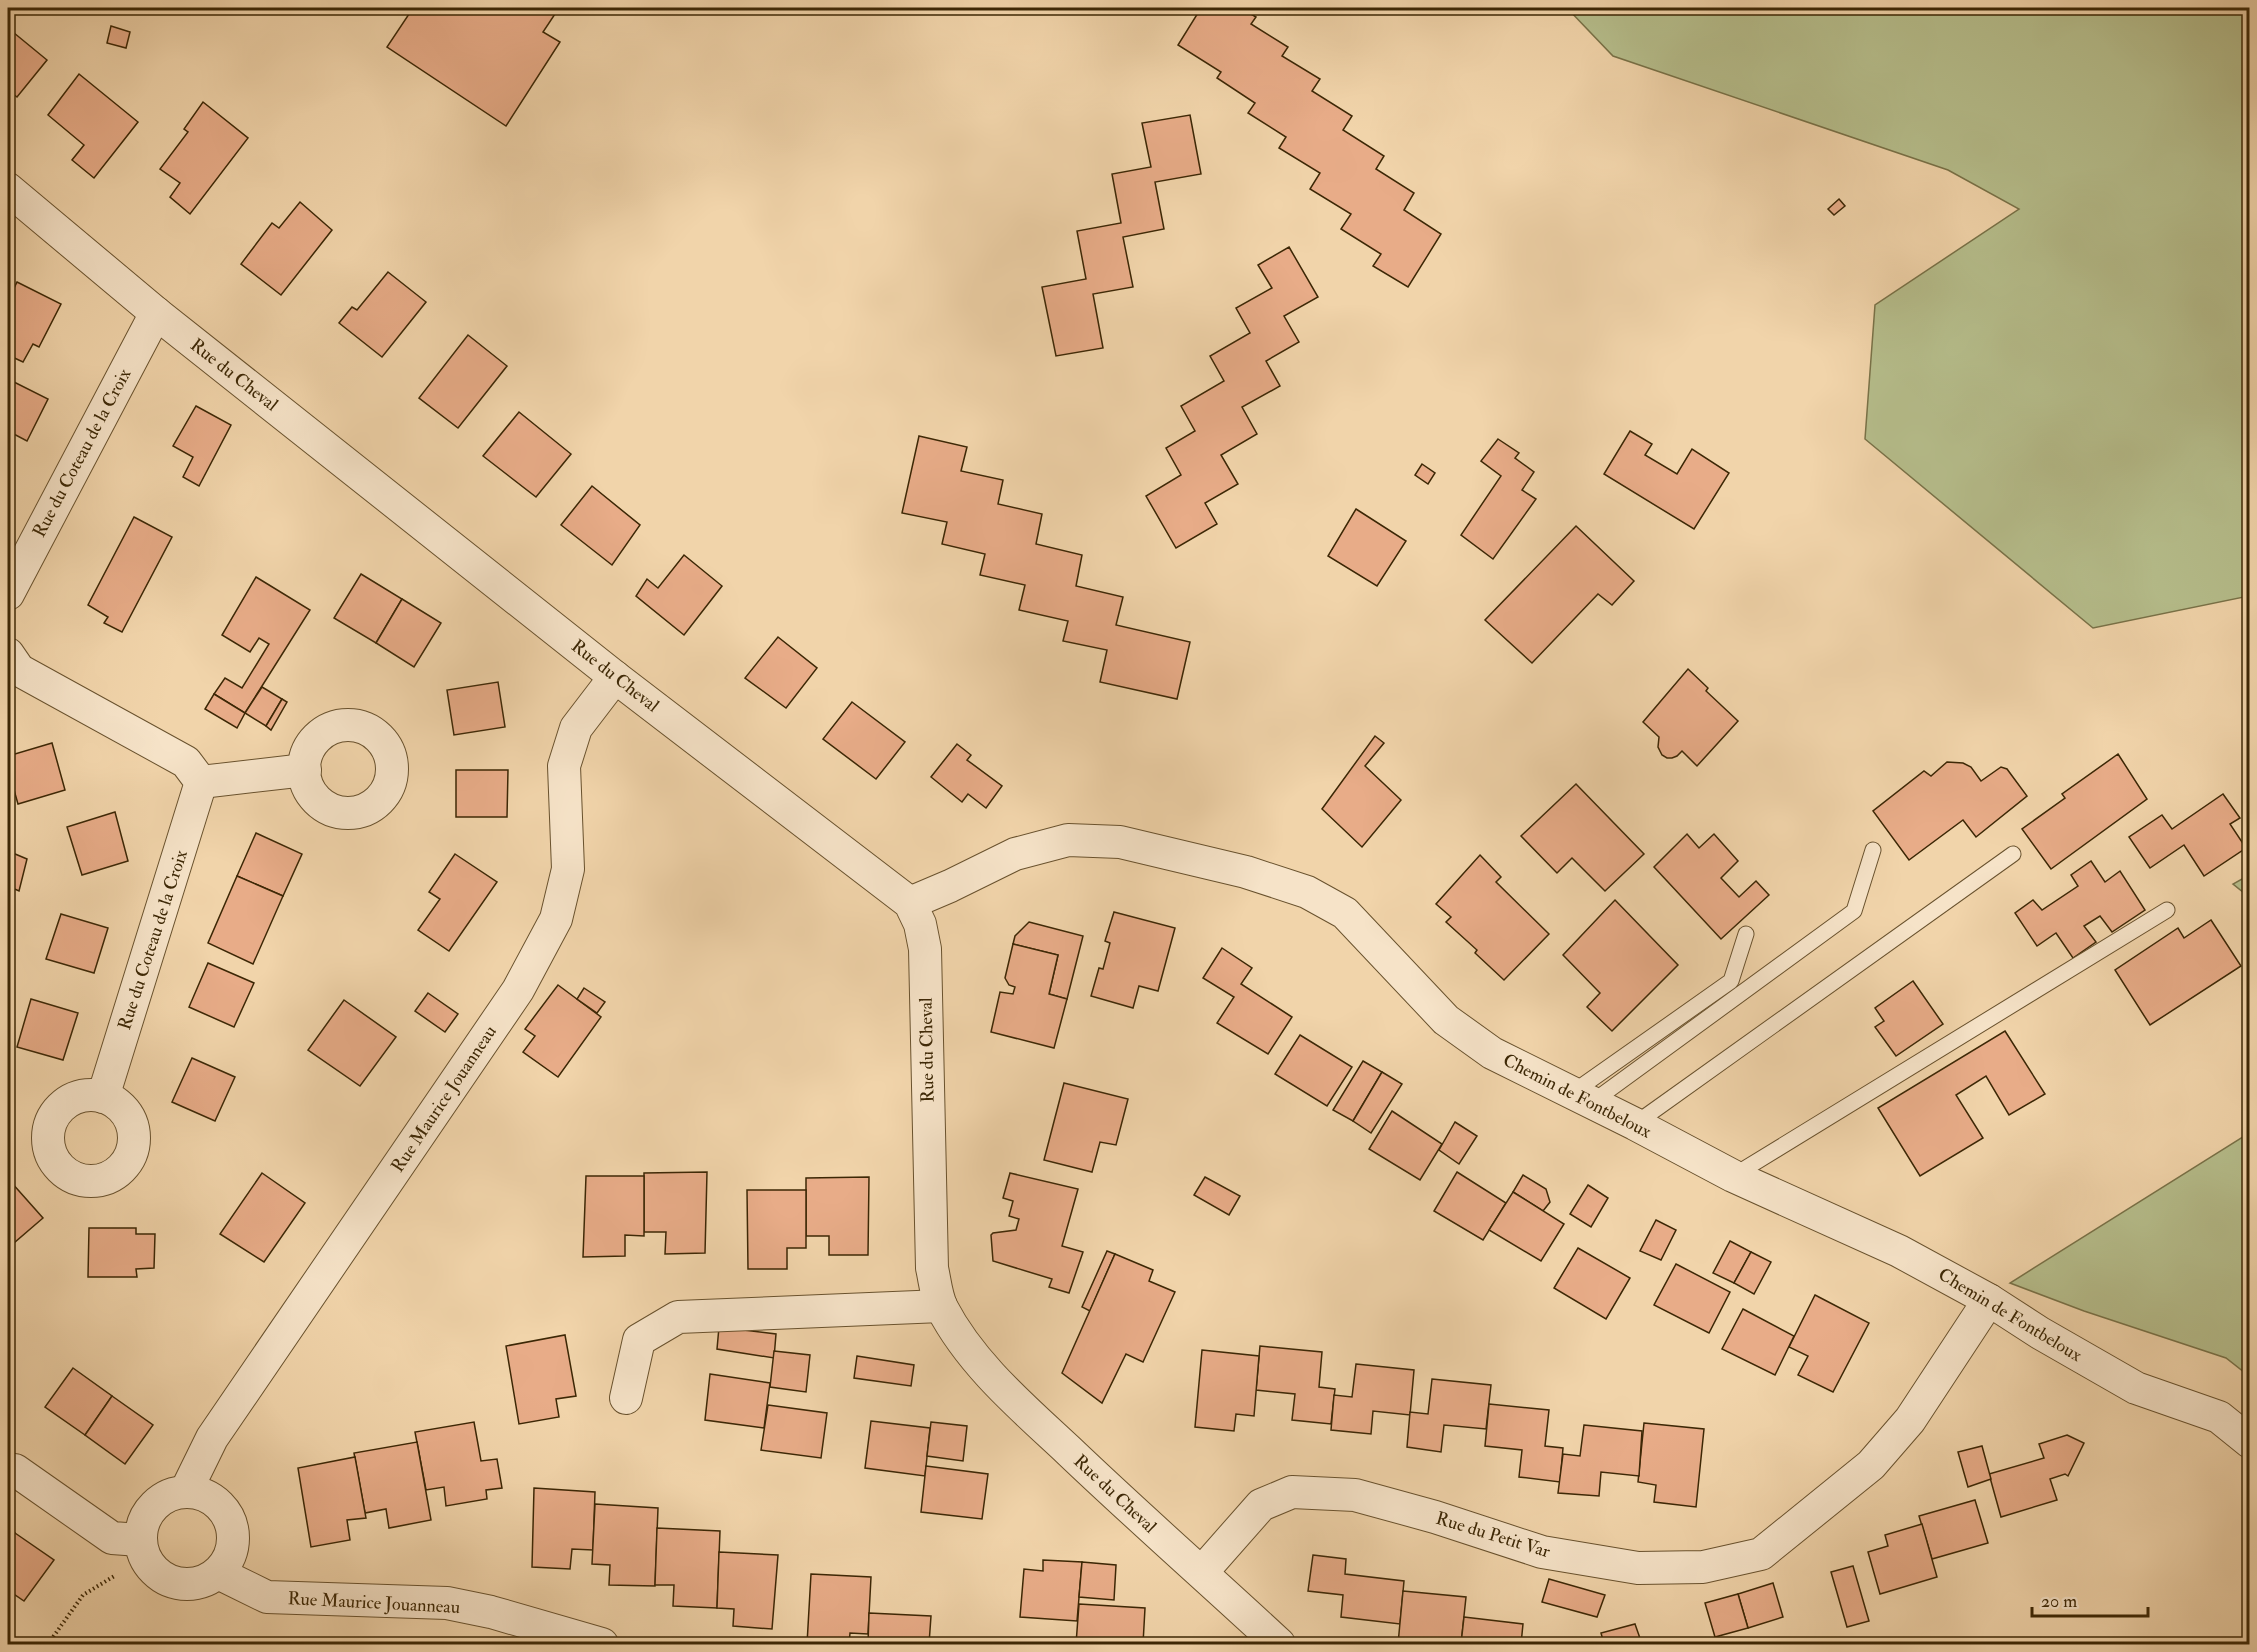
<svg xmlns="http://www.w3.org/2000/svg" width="2257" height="1652" font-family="'IM FELL Double Pica',serif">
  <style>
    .green { fill: #b6be8c; stroke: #797248; stroke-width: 1.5 }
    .building { fill: #e8ac88; stroke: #3c2705; stroke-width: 1.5 }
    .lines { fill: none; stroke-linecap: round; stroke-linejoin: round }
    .lane-casing { stroke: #69522e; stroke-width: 17 }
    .street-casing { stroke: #69522e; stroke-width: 34 }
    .path { stroke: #3c2705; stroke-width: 4; stroke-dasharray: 1.5 3; stroke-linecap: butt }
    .lane { stroke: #f6e3c8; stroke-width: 15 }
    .street { stroke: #f6e3c8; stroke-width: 32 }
    .labels { text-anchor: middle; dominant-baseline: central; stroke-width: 5; stroke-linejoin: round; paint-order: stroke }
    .street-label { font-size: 18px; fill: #3c2705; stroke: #f6e3c8 }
  </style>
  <rect width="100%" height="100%" fill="#f1d4aa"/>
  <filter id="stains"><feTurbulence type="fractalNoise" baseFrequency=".00333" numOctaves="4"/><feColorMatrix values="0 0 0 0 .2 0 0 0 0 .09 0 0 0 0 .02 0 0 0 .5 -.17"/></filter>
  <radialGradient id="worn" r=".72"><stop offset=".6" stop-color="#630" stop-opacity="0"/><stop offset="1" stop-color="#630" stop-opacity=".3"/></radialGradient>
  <g class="green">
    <polygon points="1567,8 2249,8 2249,596 2093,628 1865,439 1875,305 2019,209 1948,170 1613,56"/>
    <polygon points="2249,875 2249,897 2233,884"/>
    <polygon points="2249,1133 2249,1376 2226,1358 2084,1311 2010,1283"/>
  </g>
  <g class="building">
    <polygon points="413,8 559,8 543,32 560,42 506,126 387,47"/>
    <polygon points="1201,8 1241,8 1256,17 1251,24 1288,47 1282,56 1320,79 1312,91 1352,116 1343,130 1384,156 1376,169 1414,193 1404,210 1441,234 1408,287 1373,266 1381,254 1341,229 1351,214 1310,189 1320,173 1279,148 1286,137 1248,113 1255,103 1217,78 1221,72 1178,45"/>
    <polygon points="111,26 130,32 126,48 107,43"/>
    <polygon points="8,28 47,60 17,97 8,90"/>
    <polygon points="79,74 138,122 94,178 72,160 84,145 48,115"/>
    <polygon points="203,102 248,138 190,214 170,197 180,183 160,169 188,132 184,129"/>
    <polygon points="1190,115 1201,174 1155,182 1164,229 1123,237 1133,287 1093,294 1103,348 1056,356 1042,287 1086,279 1077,231 1121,223 1112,174 1151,167 1142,123"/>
    <polygon points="1839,199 1845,206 1834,215 1828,209"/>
    <polygon points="300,202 332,230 281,295 241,264 272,223 279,228"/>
    <polygon points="1289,247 1318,297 1284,316 1299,342 1266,361 1280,386 1242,407 1257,434 1221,455 1238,484 1205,503 1217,524 1176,548 1146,496 1181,475 1166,448 1195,431 1181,406 1224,381 1210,356 1250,333 1236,308 1272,288 1258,265"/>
    <polygon points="388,272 426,302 382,357 339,323 352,307 357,310"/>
    <polygon points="17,282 61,304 39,347 33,344 23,362 8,355 8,301"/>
    <polygon points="468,335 507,366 458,428 419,398"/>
    <polygon points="8,379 48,399 27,441 8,431"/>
    <polygon points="196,406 231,425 199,486 183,477 193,457 173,446"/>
    <polygon points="519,412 571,454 536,497 483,456"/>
    <polygon points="1630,431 1652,444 1645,455 1677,474 1692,449 1729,473 1694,529 1604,474"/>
    <polygon points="919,436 967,447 961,471 1003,480 998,504 1042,514 1036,544 1082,555 1076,586 1123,597 1116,625 1190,642 1177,699 1100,682 1107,650 1063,641 1068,621 1019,610 1025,585 980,575 985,554 942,544 947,522 902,513"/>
    <polygon points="1498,439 1519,453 1515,458 1534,472 1522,490 1536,499 1493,559 1461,535 1501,476 1481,461"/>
    <polygon points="1422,464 1435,473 1428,484 1415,475"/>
    <polygon points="592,486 640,525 612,565 561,525"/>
    <polygon points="1356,509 1406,541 1377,586 1328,556"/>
    <polygon points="134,517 172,537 122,632 104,623 108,617 88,605"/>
    <polygon points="1576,526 1634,581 1612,605 1598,594 1532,663 1485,620"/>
    <polygon points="684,555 722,586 684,635 636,596 647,579 658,588"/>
    <polygon points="361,574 402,599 376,643 334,618"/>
    <polygon points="256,577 310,610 245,713 214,694 225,678 242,688 269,644 259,638 250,652 222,635"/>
    <polygon points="402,599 441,623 414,667 376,643"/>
    <polygon points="778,637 817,668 786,708 745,678"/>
    <polygon points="1688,669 1708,688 1706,691 1738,721 1697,766 1682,751 1677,756 1672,758 1667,758 1662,755 1658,747 1659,737 1643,722"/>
    <polygon points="498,682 505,727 454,735 447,690"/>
    <polygon points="262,687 282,699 266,726 245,713"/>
    <polygon points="214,694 245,713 237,728 205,709"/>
    <polygon points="282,699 287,702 271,730 266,726"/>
    <polygon points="852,702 905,742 876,779 823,739"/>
    <polygon points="1375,736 1384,743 1365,766 1401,800 1362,847 1322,809"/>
    <polygon points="52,743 65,790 18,804 8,769 8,756"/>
    <polygon points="957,744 971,755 967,760 1002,786 986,808 968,794 962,802 931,777"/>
    <polygon points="2118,754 2147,799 2051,869 2022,829 2065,798 2062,794"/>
    <polygon points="1947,762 1963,763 1971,767 1981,781 2001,767 2007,769 2027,796 1976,837 1963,820 1909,860 1873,811 1924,771 1931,776"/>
    <polygon points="456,770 508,770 507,817 456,817"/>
    <polygon points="1576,784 1644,854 1605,891 1572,858 1557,873 1521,836"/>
    <polygon points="2223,794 2240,818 2230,824 2246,848 2204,876 2184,845 2150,868 2129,837 2162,815 2172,829"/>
    <polygon points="115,812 128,861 82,875 67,827"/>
    <polygon points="256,833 302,854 283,896 237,876"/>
    <polygon points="1687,834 1699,848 1714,834 1738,861 1721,878 1739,897 1756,881 1769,895 1721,939 1654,867"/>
    <polygon points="8,851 27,859 19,891 8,886"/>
    <polygon points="455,854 497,882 449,951 418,930 440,899 429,892"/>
    <polygon points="1480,855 1501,877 1496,882 1549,934 1504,980 1475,953 1477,950 1446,922 1451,917 1436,904"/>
    <polygon points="2091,861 2105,882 2120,871 2145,910 2112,932 2100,916 2084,926 2096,942 2073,958 2056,933 2037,946 2015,913 2033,900 2042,910 2078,886 2071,875"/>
    <polygon points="237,876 283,896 253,964 208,943"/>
    <polygon points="1615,900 1678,965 1612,1031 1587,1007 1600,993 1563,955"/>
    <polygon points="1114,912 1175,928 1158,991 1139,986 1133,1008 1091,996 1099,968 1103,969 1110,943 1105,941"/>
    <polygon points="61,914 108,928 94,973 46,959"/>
    <polygon points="2211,920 2241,966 2150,1025 2115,970 2178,928 2184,938"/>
    <polygon points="1029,922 1083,936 1067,999 1049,994 1058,955 1013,944 1015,936"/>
    <polygon points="1013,944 1058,955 1049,994 1067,999 1054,1048 991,1032 1000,992 1013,994 1015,987 1009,985 1005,978"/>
    <polygon points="1222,948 1252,968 1241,984 1292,1017 1268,1054 1217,1023 1234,997 1203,978"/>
    <polygon points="208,963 254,983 234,1027 189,1007"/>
    <polygon points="1913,981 1943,1024 1896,1056 1875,1027 1884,1021 1875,1008"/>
    <polygon points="558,985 601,1017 558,1077 523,1052 535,1036 525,1029"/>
    <polygon points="584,988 605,1002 597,1013 577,999"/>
    <polygon points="428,993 458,1014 445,1032 415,1011"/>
    <polygon points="31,999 78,1013 63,1060 17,1047"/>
    <polygon points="344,1000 396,1037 360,1086 308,1050"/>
    <polygon points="2005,1031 2045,1094 2009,1115 1986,1076 1956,1095 1983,1138 1920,1176 1878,1108"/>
    <polygon points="1300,1035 1352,1067 1327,1106 1275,1074"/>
    <polygon points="192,1058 235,1077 215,1121 172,1102"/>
    <polygon points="1363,1061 1382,1072 1353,1121 1333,1110"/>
    <polygon points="1382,1072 1402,1084 1371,1133 1353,1121"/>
    <polygon points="1064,1083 1128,1099 1116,1145 1100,1142 1092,1172 1044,1160"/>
    <polygon points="1392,1111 1442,1144 1420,1180 1369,1149"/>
    <polygon points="1455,1122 1477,1136 1459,1164 1439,1150"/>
    <polygon points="707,1172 705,1253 665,1254 666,1232 644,1232 644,1173"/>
    <polygon points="1457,1172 1506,1203 1483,1240 1434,1211"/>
    <polygon points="262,1173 305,1203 264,1262 220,1234"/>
    <polygon points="1010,1173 1078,1189 1062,1246 1083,1252 1069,1293 1049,1287 1052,1279 993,1261 991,1235 993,1233 1016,1230 1019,1219 1009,1216 1013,1201 1003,1198"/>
    <polygon points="1523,1175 1546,1189 1550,1202 1543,1211 1513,1192"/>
    <polygon points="586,1176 644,1176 644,1236 625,1235 625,1256 583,1257"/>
    <polygon points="869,1177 868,1255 829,1255 829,1236 806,1236 806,1178"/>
    <polygon points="1205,1177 1240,1196 1229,1215 1194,1195"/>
    <polygon points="11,1182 43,1218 8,1248 8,1185"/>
    <polygon points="1588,1185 1608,1198 1591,1227 1570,1214"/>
    <polygon points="747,1190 806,1190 806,1248 787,1248 787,1269 748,1269"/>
    <polygon points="1513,1192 1564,1224 1541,1261 1489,1230"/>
    <polygon points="1656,1220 1676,1230 1661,1260 1640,1251"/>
    <polygon points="89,1228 136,1228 136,1234 155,1234 154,1268 136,1269 137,1277 88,1277"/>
    <polygon points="1730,1241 1751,1252 1734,1283 1713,1273"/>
    <polygon points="1578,1248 1630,1278 1606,1319 1554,1288"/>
    <polygon points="1107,1251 1115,1254 1090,1311 1082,1307"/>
    <polygon points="1751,1252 1771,1262 1754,1294 1734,1283"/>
    <polygon points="1115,1254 1153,1270 1149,1281 1175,1292 1143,1362 1126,1354 1102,1403 1062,1373"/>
    <polygon points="1676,1264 1730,1292 1709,1333 1654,1305"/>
    <polygon points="1815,1295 1869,1323 1833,1392 1798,1375 1808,1356 1789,1347"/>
    <polygon points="1743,1309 1794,1336 1775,1375 1722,1349"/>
    <polygon points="719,1327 776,1334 774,1358 717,1349"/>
    <polygon points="565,1335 576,1396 556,1399 559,1417 519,1424 506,1346"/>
    <polygon points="1260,1346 1322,1352 1319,1387 1335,1389 1331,1424 1292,1420 1295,1394 1256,1390"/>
    <polygon points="1202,1350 1259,1356 1254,1416 1236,1414 1234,1431 1195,1427"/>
    <polygon points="774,1351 810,1355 806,1392 770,1387"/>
    <polygon points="857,1356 914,1365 911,1386 854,1378"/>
    <polygon points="1356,1364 1414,1370 1410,1415 1373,1411 1371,1434 1331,1430 1334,1395 1352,1397"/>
    <polygon points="73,1368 112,1396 85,1435 45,1407"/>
    <polygon points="710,1374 770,1383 764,1428 705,1420"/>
    <polygon points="1432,1379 1491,1385 1486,1429 1444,1425 1441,1452 1407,1447 1410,1412 1428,1414"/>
    <polygon points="112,1396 153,1425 125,1464 85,1435"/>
    <polygon points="1489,1404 1549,1410 1545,1446 1563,1448 1560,1482 1519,1477 1522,1450 1485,1446"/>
    <polygon points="768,1405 827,1413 821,1458 761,1450"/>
    <polygon points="871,1421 930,1428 925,1476 865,1468"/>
    <polygon points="474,1422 481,1461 497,1459 502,1488 486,1490 487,1499 446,1506 444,1487 426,1490 415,1432"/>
    <polygon points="931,1422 967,1426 963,1461 927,1456"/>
    <polygon points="1644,1423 1704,1429 1696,1507 1654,1502 1656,1485 1638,1482"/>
    <polygon points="1584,1425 1642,1431 1639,1476 1601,1472 1599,1496 1558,1493 1563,1454 1580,1456"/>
    <polygon points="2067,1435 2084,1443 2068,1476 2065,1474 2050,1479 2057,1500 2001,1517 1989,1474 2044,1458 2039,1444"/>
    <polygon points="417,1442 431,1520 389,1528 386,1509 365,1513 354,1453"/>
    <polygon points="1982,1446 1991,1479 1968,1487 1958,1452"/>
    <polygon points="355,1457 366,1518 347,1520 350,1540 311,1547 298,1468"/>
    <polygon points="926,1466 988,1474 982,1519 921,1512"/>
    <polygon points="534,1488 595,1492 593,1550 572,1549 570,1569 532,1567"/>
    <polygon points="1975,1500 1988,1543 1932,1559 1919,1516"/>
    <polygon points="595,1504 658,1508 655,1586 609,1585 610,1565 592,1564"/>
    <polygon points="1922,1524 1937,1577 1880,1594 1868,1552 1888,1546 1885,1535"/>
    <polygon points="8,1528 15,1533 8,1544"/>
    <polygon points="657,1528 720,1531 717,1608 673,1606 674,1585 655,1585"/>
    <polygon points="15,1533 54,1560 24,1601 8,1590 8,1544"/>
    <polygon points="719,1552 778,1555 772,1629 733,1626 734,1609 717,1608"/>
    <polygon points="1313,1555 1346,1559 1345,1574 1404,1581 1400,1624 1341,1617 1343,1595 1308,1591"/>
    <polygon points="1043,1560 1082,1562 1077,1621 1020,1617 1024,1569 1043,1571"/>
    <polygon points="1082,1562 1116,1565 1114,1600 1079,1597"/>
    <polygon points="1853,1566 1869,1621 1847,1627 1831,1572"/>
    <polygon points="811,1574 871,1577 868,1634 850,1633 849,1644 807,1644"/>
    <polygon points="1549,1579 1605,1595 1597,1617 1542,1602"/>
    <polygon points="1773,1583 1783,1617 1748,1628 1738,1594"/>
    <polygon points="1403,1591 1466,1597 1461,1644 1398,1644"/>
    <polygon points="1738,1594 1748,1628 1715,1637 1705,1603"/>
    <polygon points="1079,1604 1145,1608 1143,1644 1076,1644"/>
    <polygon points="869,1613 931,1616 929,1644 868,1644"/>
    <polygon points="1464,1617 1523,1624 1521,1644 1461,1644"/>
    <polygon points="1635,1624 1642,1644 1604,1644 1601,1633"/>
    <polygon points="1143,1642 1179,1644 1143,1644"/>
  </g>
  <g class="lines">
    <defs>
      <g id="lane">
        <polyline points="1572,1093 1731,981 1746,934"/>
        <polyline points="1591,1103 1854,911 1873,850"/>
        <polyline points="1635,1124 2013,854"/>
        <polyline points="1733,1176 2167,910"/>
      </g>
      <g id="street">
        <path d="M 8,189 L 156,313 L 615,677 L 910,903 L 920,924 L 925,949 L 932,1268 C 935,1281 936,1296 942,1308 C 971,1364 1022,1407 1068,1450 C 1137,1516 1209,1579 1279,1644"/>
        <polyline points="8,594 156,313"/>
        <polyline points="8,654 19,670 186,762 201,782 103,1097"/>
        <circle cx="348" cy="769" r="44"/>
        <polyline points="201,782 305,770"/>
        <polyline points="910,903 950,886 1015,854 1068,840 1120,842 1246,872 1307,892 1345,913 1446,1020 1492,1053 1635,1124 1733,1176 1899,1251 1989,1300 2040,1333 2136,1388 2219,1417 2250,1442"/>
        <circle cx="91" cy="1138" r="43"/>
        <polyline points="626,1398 639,1340 678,1317 941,1306"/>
        <polyline points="15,1470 112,1538 140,1540"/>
        <polyline points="186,1491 212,1438 518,990 556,919 568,869 564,766 576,728 615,677"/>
        <circle cx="187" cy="1538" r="46"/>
        <polyline points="1202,1572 1261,1505 1292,1492 1355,1495 1435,1517 1542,1552 1638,1568 1703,1567 1761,1554 1871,1465 1910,1420 1989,1300"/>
        <polyline points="218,1573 267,1597 447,1603 491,1612 602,1644"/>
      </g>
    </defs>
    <use href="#lane" class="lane-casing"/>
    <use href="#street" class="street-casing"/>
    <polyline class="path" points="48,1644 83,1595 116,1575"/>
    <use href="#lane" class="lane"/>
    <use href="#street" class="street"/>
  </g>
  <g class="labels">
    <g class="street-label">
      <text transform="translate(234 375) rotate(38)">Rue du Cheval</text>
      <text transform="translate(82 453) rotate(-62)">Rue du Coteau de la Croix</text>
      <text transform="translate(615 676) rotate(38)">Rue du Cheval</text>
      <text transform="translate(153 940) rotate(-72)">Rue du Coteau de la Croix</text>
      <text transform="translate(927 1050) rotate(-91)">Rue du Cheval</text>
      <text transform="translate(1577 1096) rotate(27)">Chemin de Fontbeloux</text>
      <text transform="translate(444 1099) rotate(-56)">Rue Maurice Jouanneau</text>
      <text transform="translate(2010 1315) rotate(31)">Chemin de Fontbeloux</text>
      <text transform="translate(1115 1494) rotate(43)">Rue du Cheval</text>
      <text transform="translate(1493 1535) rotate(17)">Rue du Petit Var</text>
      <text transform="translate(374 1603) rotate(3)">Rue Maurice Jouanneau</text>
    </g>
  </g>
  <rect width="2257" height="1652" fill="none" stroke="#f1d4aa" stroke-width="30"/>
  <rect x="9" y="9" width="2239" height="1634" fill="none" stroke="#3c2705" stroke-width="3"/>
  <rect x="15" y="15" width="2227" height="1622" fill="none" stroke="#3c2705" stroke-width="1.5"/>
  <path d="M2032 1607v9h116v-9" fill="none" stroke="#3c2705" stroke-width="3"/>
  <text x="2041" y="1607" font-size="18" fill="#3c2705" stroke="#f6e3c8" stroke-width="4.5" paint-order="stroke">20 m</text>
  <rect width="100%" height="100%" filter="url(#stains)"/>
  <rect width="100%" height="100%" fill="url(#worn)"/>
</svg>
